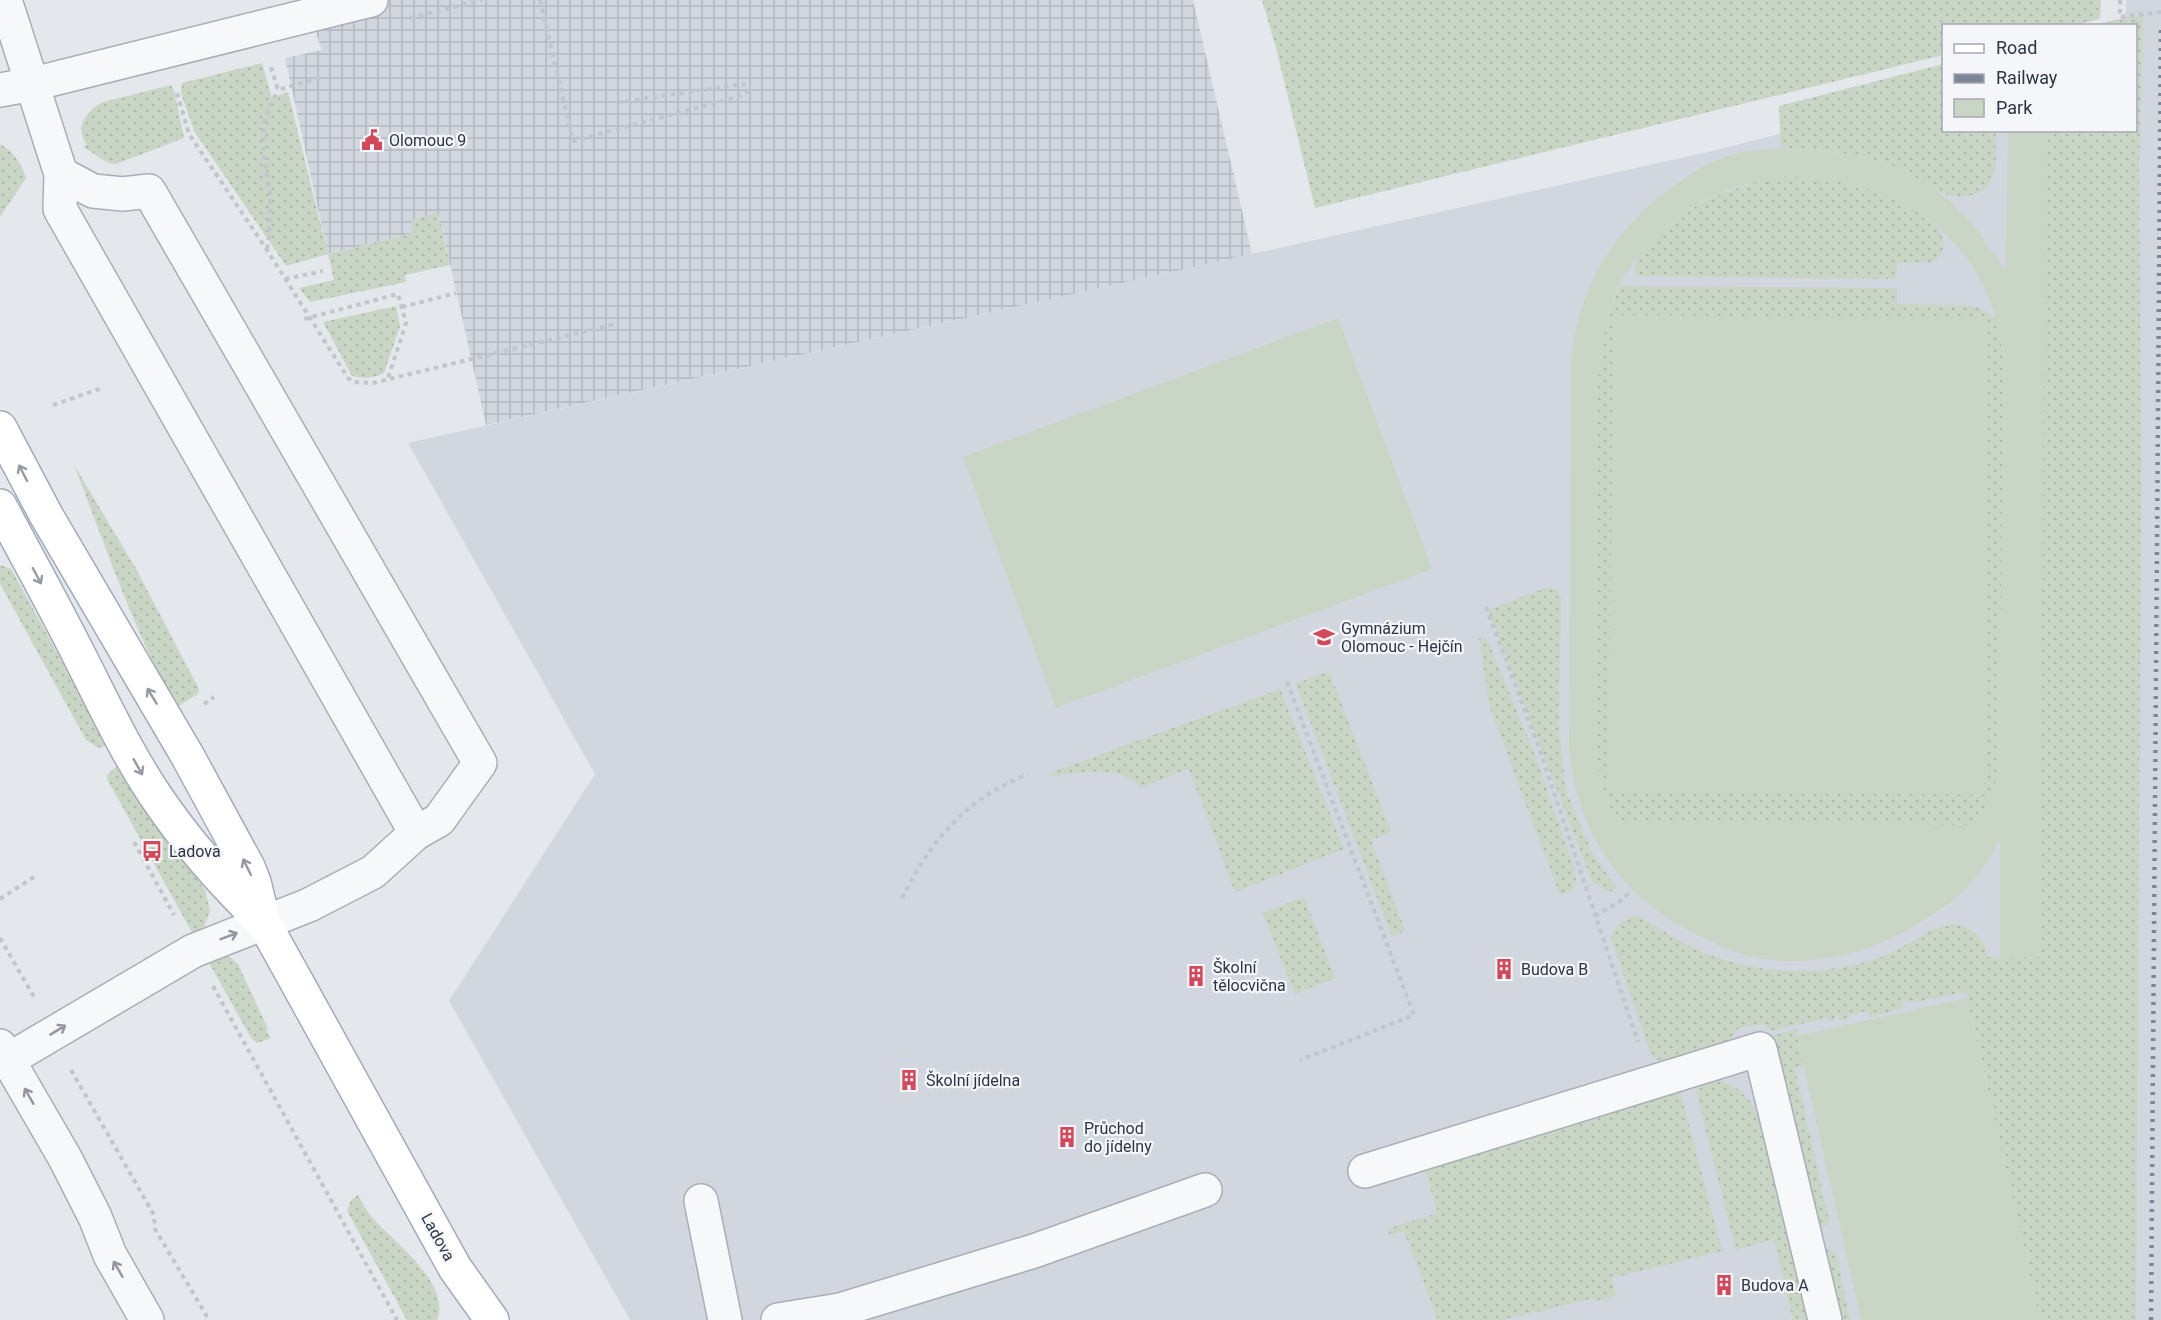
<svg xmlns="http://www.w3.org/2000/svg" width="2161" height="1320" font-family="Roboto,sans-serif">
  <style>
    .built { fill: #d2d6de }
    .industrial { fill: url(#industrial-grid) }
    .green { fill: url(#green-dots) }
    .pitch { fill: #c9d6c5; fill-rule: evenodd }
    .lines { fill: none; stroke-linecap: round; stroke-linejoin: round }
    .minor-casing { stroke: #a9aeb7; stroke-width: 36 }
    .major-casing { stroke: #a3abb8; stroke-width: 36 }
    .path { stroke: #c2c5cb; stroke-width: 4; stroke-dasharray: 4.5 4.5; stroke-linecap: butt }
    .minor { stroke: #f7f8fa; stroke-width: 33 }
    .major { stroke: #fff; stroke-width: 33 }
    .rail { stroke: #7d8696; stroke-width: 4.5; stroke-dasharray: 3 6; stroke-linecap: butt }
    .oneway { stroke: #959aa2 }
    .oneway2 { stroke: #9196a0 }
    .labels { text-anchor: middle; dominant-baseline: central; stroke-width: 4.5; stroke-linejoin: round; paint-order: stroke }
    .poi-label { font-size: 16px; fill: #2b3445; stroke: #f4f6f9; text-anchor: start }
    .street-label { font-size: 16px; fill: #2b3445; stroke: #f4f6f9 }
  </style>
  <defs>
    <pattern id="industrial-grid" width="8" height="8" patternUnits="userSpaceOnUse" patternTransform="scale(1.5)"><rect width="8" height="8" fill="#d2d6de"/><path d="M0 4h8M4 0v8" fill="none" stroke="#b4b8c0"/></pattern>
    <pattern id="green-dots" width="8" height="8" patternUnits="userSpaceOnUse" patternTransform="scale(1.5)"><rect width="8" height="8" fill="#c9d6c5"/><path d="M2 2h.1M6 6h.1" fill="none" stroke="#adb8ab" stroke-width="1.8" stroke-linecap="round"/></pattern>
  </defs>
  <rect width="100%" height="100%" fill="#e4e7ec"/>
  <polygon class="built" points="2126,0 2161,0 2161,1320 630,1320 449,1001 595,774 408,443 1712,151 1943,92 1944,130 2136,130 2136,26 2125,25"/>
  <polygon class="industrial" points="304,0 1193,0 1252,254 486,425 444,237 414,233 328,254 285,58 322,50"/>
  <g class="green">
    <polygon points="1262,0 2101,0 2100,19 2071,26 1944,26 1943,55 1315,208 1276,48"/>
    <path d="M 2131,16 L 2143,17 L 2139,166 L 2141,492 L 2136,1320 L 2040,1320 L 1966,992 L 1917,1002 L 1903,1001 L 1904,1008 L 1870,1017 L 1867,1011 L 1850,1015 L 1848,1019 L 1840,1020 L 1838,1016 L 1834,1017 L 1835,1020 L 1832,1022 L 1828,1018 L 1770,1031 L 1765,1024 L 1747,1026 L 1737,1029 C 1736,1032 1735,1035 1732,1037 C 1723,1047 1666,1067 1654,1058 C 1653,1057 1650,1051 1649,1049 L 1611,938 C 1616,924 1623,918 1638,916 C 1659,927 1677,941 1698,950 C 1756,976 1824,978 1884,956 C 1905,948 1933,924 1955,925 C 1974,926 1984,940 1988,957 L 2040,957 L 2045,131 L 2136,130 L 2136,26 L 2095,25 Z"/>
    <polygon points="262,63 272,98 288,92 328,254 414,233 411,220 438,213 450,265 405,275 406,282 310,302 299,288 334,280 328,254 286,266 194,131 181,93 182,83"/>
    <path d="M 1943,64 L 1944,130 L 1996,131 C 1995,145 1997,163 1993,176 C 1986,201 1952,199 1934,190 C 1920,183 1909,172 1894,166 C 1858,152 1820,150 1781,148 L 1779,106 Z"/>
    <path d="M 171,85 L 175,94 L 184,138 L 116,164 C 102,163 94,152 83,147 L 87,145 C 74,127 86,111 103,102 Z"/>
    <path d="M 0,144 C 14,152 21,163 26,178 L 0,217 Z"/>
    <path d="M 1788,177 C 1834,177 1882,186 1920,214 C 1936,226 1947,231 1942,254 L 1932,262 L 1897,263 L 1896,279 L 1635,276 C 1636,271 1635,262 1637,258 C 1642,249 1652,241 1659,234 C 1696,199 1738,184 1788,177 Z"/>
    <path d="M 1620,286 L 1897,288 L 1897,304 L 1966,305 L 1981,309 L 1997,319 L 2001,331 L 2003,371 L 1999,767 L 1994,788 L 1977,825 L 1617,822 C 1605,799 1598,774 1597,748 L 1598,382 C 1600,349 1605,316 1620,286 Z"/>
    <path d="M 396,306 L 400,326 L 384,373 C 374,378 363,379 352,376 L 323,322 Z"/>
    <path d="M 74,465 L 135,567 L 199,689 L 198,694 L 177,707 C 133,631 106,546 74,465 Z"/>
    <polygon points="0,565 11,569 15,576 108,745 99,748 86,740 0,584"/>
    <polygon points="1546,588 1557,590 1561,597 1559,722 1562,760 1566,791 1592,852 1616,887 1613,891 1604,890 1592,881 1488,610"/>
    <polygon points="1479,638 1487,639 1535,755 1575,870 1576,882 1574,889 1560,895 1489,705"/>
    <polygon points="1329,671 1391,832 1371,840 1405,931 1392,937 1296,684"/>
    <path d="M 1280,689 L 1344,849 L 1235,892 L 1189,769 L 1140,788 C 1123,762 1075,774 1048,776 L 1052,772 Z"/>
    <polygon points="119,764 135,791 205,890 210,911 204,927 194,936 107,779 107,775"/>
    <polygon points="1304,897 1335,978 1295,994 1263,913"/>
    <polygon points="223,956 229,956 238,964 268,1029 266,1031 271,1038 257,1043 251,1038 207,959"/>
    <polygon points="1797,1029 1806,1064 1795,1068 1829,1221 1824,1227 1816,1229 1771,1036"/>
    <path d="M 1708,1078 C 1737,1083 1746,1095 1762,1118 L 1808,1320 L 1793,1320 L 1774,1239 L 1736,1250 L 1696,1092 L 1698,1080 Z"/>
    <polygon points="1679,1087 1722,1251 1612,1278 1616,1296 1596,1301 1594,1298 1502,1320 1438,1320 1404,1231 1390,1235 1387,1229 1438,1213 1425,1171 1428,1164"/>
    <path d="M 358,1195 C 362,1202 365,1209 370,1215 C 391,1240 452,1283 437,1320 L 407,1320 L 347,1211 L 351,1200 Z"/>
    <polygon points="1822,1250 1832,1250 1837,1257 1850,1320 1838,1320"/>
  </g>
  <g class="pitch">
    <path d="M 2008,131 L 2045,131 L 2040,957 L 2000,958 L 2000,839 C 1992,853 1984,869 1973,881 C 1959,898 1938,911 1919,923 C 1873,952 1814,968 1759,958 C 1742,955 1727,949 1712,942 C 1627,906 1575,836 1569,743 L 1571,365 C 1577,287 1616,224 1681,181 C 1691,174 1701,167 1712,162 C 1747,145 1791,148 1829,152 C 1852,154 1874,158 1895,167 C 1918,176 1952,201 1969,220 C 1982,236 1994,254 2006,271 ZM 1788,177 C 1905,176 2001,249 2003,371 L 1999,767 L 1994,788 L 1976,825 L 1618,822 C 1604,799 1598,774 1597,748 L 1598,382 C 1600,356 1603,330 1611,305 C 1626,258 1675,211 1721,193 C 1742,184 1765,180 1788,177 Z"/>
    <polygon points="1613,315 1988,318 1984,795 1609,792"/>
    <polygon points="1338,318 1432,569 1056,708 963,457"/>
    <polygon points="1967,998 2040,1320 1861,1320 1797,1036"/>
  </g>
  <g class="lines">
    <defs>
      <g id="minor">
        <polyline points="5,0 61,174 60,209 416,833 373,872 309,905 193,951 8,1060"/>
        <polyline points="0,90 33,84 371,0"/>
        <polyline points="61,174 93,191 123,194 149,191 480,763 439,820 416,833"/>
        <polyline points="0,1046 65,1158 95,1217 110,1255 147,1320"/>
        <polyline points="1365,1171 1760,1049 1825,1320"/>
        <polyline points="701,1201 725,1320"/>
        <polyline points="778,1320 840,1310 1034,1251 1205,1190"/>
      </g>
      <g id="major">
        <polyline points="0,428 46,515 187,755 248,867 254,882 264,923 455,1268 492,1320"/>
        <path d="M 0,506 C 27,557 55,607 81,659 C 105,706 127,754 157,798 C 188,844 224,884 264,923"/>
      </g>
    </defs>
    <use href="#minor" class="minor-casing"/>
    <use href="#major" class="major-casing"/>
    <g class="path">
      <polyline points="540,0 573,141 730,99 743,95 748,91 744,84 620,102"/>
      <polyline points="2120,0 2120,17 2161,12"/>
      <polyline points="410,18 482,0"/>
      <polyline points="271,67 278,90 322,77"/>
      <polyline points="177,93 189,134 267,250 348,378 353,382 373,383 615,324"/>
      <path d="M 267,249 C 271,227 272,204 268,183 C 265,163 261,142 265,121 C 267,111 273,100 278,90"/>
      <polyline points="285,279 323,271"/>
      <polyline points="402,307 456,293"/>
      <polyline points="304,319 398,294 406,323 388,378"/>
      <polyline points="53,405 102,388"/>
      <polyline points="1486,607 1539,748 1638,1042"/>
      <polyline points="1287,682 1414,1015 1300,1060"/>
      <polyline points="204,704 214,697"/>
      <polyline points="134,842 174,915"/>
      <path d="M 902,898 C 923,856 950,818 990,793 C 1002,786 1015,780 1027,774"/>
      <polyline points="0,899 37,875"/>
      <polyline points="1595,916 1619,902 1630,892"/>
      <polyline points="0,938 34,997"/>
      <polyline points="213,986 397,1320"/>
      <polyline points="71,1070 154,1215 155,1229 209,1320"/>
    </g>
    <use href="#minor" class="minor"/>
    <use href="#major" class="major"/>
    <polyline class="rail" points="2151,1320 2161,25"/>
  </g>
  <defs><path id="oneway-shaft" d="M-6 0H5M1.5-3L5.5 0L1.5 3" fill="none" stroke-width="1.6" stroke-linecap="round" stroke-linejoin="round" transform="scale(1.5)"/></defs>
  <g class="oneway">
    <use href="#oneway-shaft" transform="translate(23 473) rotate(-117)"/>
    <use href="#oneway-shaft" transform="translate(37 576) rotate(62)"/>
    <use href="#oneway-shaft" transform="translate(152 696) rotate(-121)"/>
    <use href="#oneway-shaft" transform="translate(138 767) rotate(61)"/>
    <use href="#oneway-shaft" transform="translate(247 867) rotate(-116)"/>
  </g>
  <g class="oneway2">
    <use href="#oneway-shaft" transform="translate(229 936) rotate(-21)"/>
    <use href="#oneway-shaft" transform="translate(58 1030) rotate(-31)"/>
    <use href="#oneway-shaft" transform="translate(29 1096) rotate(-120)"/>
    <use href="#oneway-shaft" transform="translate(118 1269) rotate(-120)"/>
  </g>
  <defs>
    <symbol id="civic-bare" viewBox="-9 -9 18 18"><path d="M-.6-6.5H3V-4.5H.6V-3L4-1V1h2V6H-6V1h2V-1L-.6-3ZM-1.2 2.5V6h2.4V2.5Z" fill="#d1495b" stroke="#f4f6f9" stroke-width="2.5" paint-order="stroke"/></symbol>
    <symbol id="university-bare" viewBox="-9 -9 18 18"><path d="M0-5L7-2L0 1L-7-2ZM-4 1L0 2.5L4 1V4Q0 6-4 4Z" fill="#d1495b" stroke="#f4f6f9" stroke-width="2.5" paint-order="stroke"/></symbol>
    <symbol id="bus-bare" viewBox="-9 -9 18 18"><path d="M-5-6H5V4H4V6H2V4H-2V6H-4V4H-5ZM-3.5-4V0h7V-4ZM-3.5 1.2v1.5H-2V1.2ZM2 1.2v1.5H3.5V1.2Z" fill="#d1495b" stroke="#f4f6f9" stroke-width="2.5" paint-order="stroke"/></symbol>
    <symbol id="building-bare" viewBox="-9 -9 18 18"><path d="M-4-6H4V6H1V3H-1V6H-4ZM-2.5-4.3h1.7v1.8h-1.7ZM.8-4.3h1.7v1.8H.8ZM-2.5-1h1.7V.8h-1.7ZM.8-1h1.7V.8H.8Z" fill="#d1495b" stroke="#f4f6f9" stroke-width="2.5" paint-order="stroke"/></symbol>
  </defs>
  <g fill-rule="evenodd">
    <use href="#civic-bare" x="357" y="125" width="30" height="30"/>
    <use href="#university-bare" x="1309" y="622" width="30" height="30"/>
    <use href="#bus-bare" x="137" y="836" width="30" height="30"/>
    <use href="#building-bare" x="1489" y="954" width="30" height="30"/>
    <use href="#building-bare" x="1181" y="961" width="30" height="30"/>
    <use href="#building-bare" x="894" y="1065" width="30" height="30"/>
    <use href="#building-bare" x="1052" y="1122" width="30" height="30"/>
    <use href="#building-bare" x="1709" y="1270" width="30" height="30"/>
  </g>
  <g class="labels">
    <g class="poi-label">
      <text x="389" y="140">Olomouc 9</text>
      <text x="1341" y="628">Gymnázium<tspan x="1341" dy="18">Olomouc - Hejčín</tspan></text>
      <text x="169" y="851">Ladova</text>
      <text x="1213" y="967">Školní<tspan x="1213" dy="18">tělocvična</tspan></text>
      <text x="1521" y="969">Budova B</text>
      <text x="926" y="1080">Školní jídelna</text>
      <text x="1084" y="1128">Průchod<tspan x="1084" dy="18">do jídelny</tspan></text>
      <text x="1741" y="1285">Budova A</text>
    </g>
    <g class="street-label">
      <text transform="translate(438 1237) rotate(61)">Ladova</text>
    </g>
  </g>
  <rect x="1942" y="24" width="195" height="108" fill="#f4f6f9" stroke="#a4a8b1" stroke-width="1.5"/>
  <rect x="1954" y="44" width="30" height="9" fill="#ffffff" stroke="#a4a8b1" stroke-width="1.5"/>
  <text x="1996" y="54" font-size="18" fill="#2b3445">Road</text>
  <rect x="1954" y="74" width="30" height="9" fill="#7d8696" stroke="#a4a8b1" stroke-width="1.5"/>
  <text x="1996" y="84" font-size="18" fill="#2b3445">Railway</text>
  <rect x="1954" y="99" width="30" height="18" fill="#c9d6c5" stroke="#a4a8b1" stroke-width="1.5"/>
  <text x="1996" y="114" font-size="18" fill="#2b3445">Park</text>
</svg>
